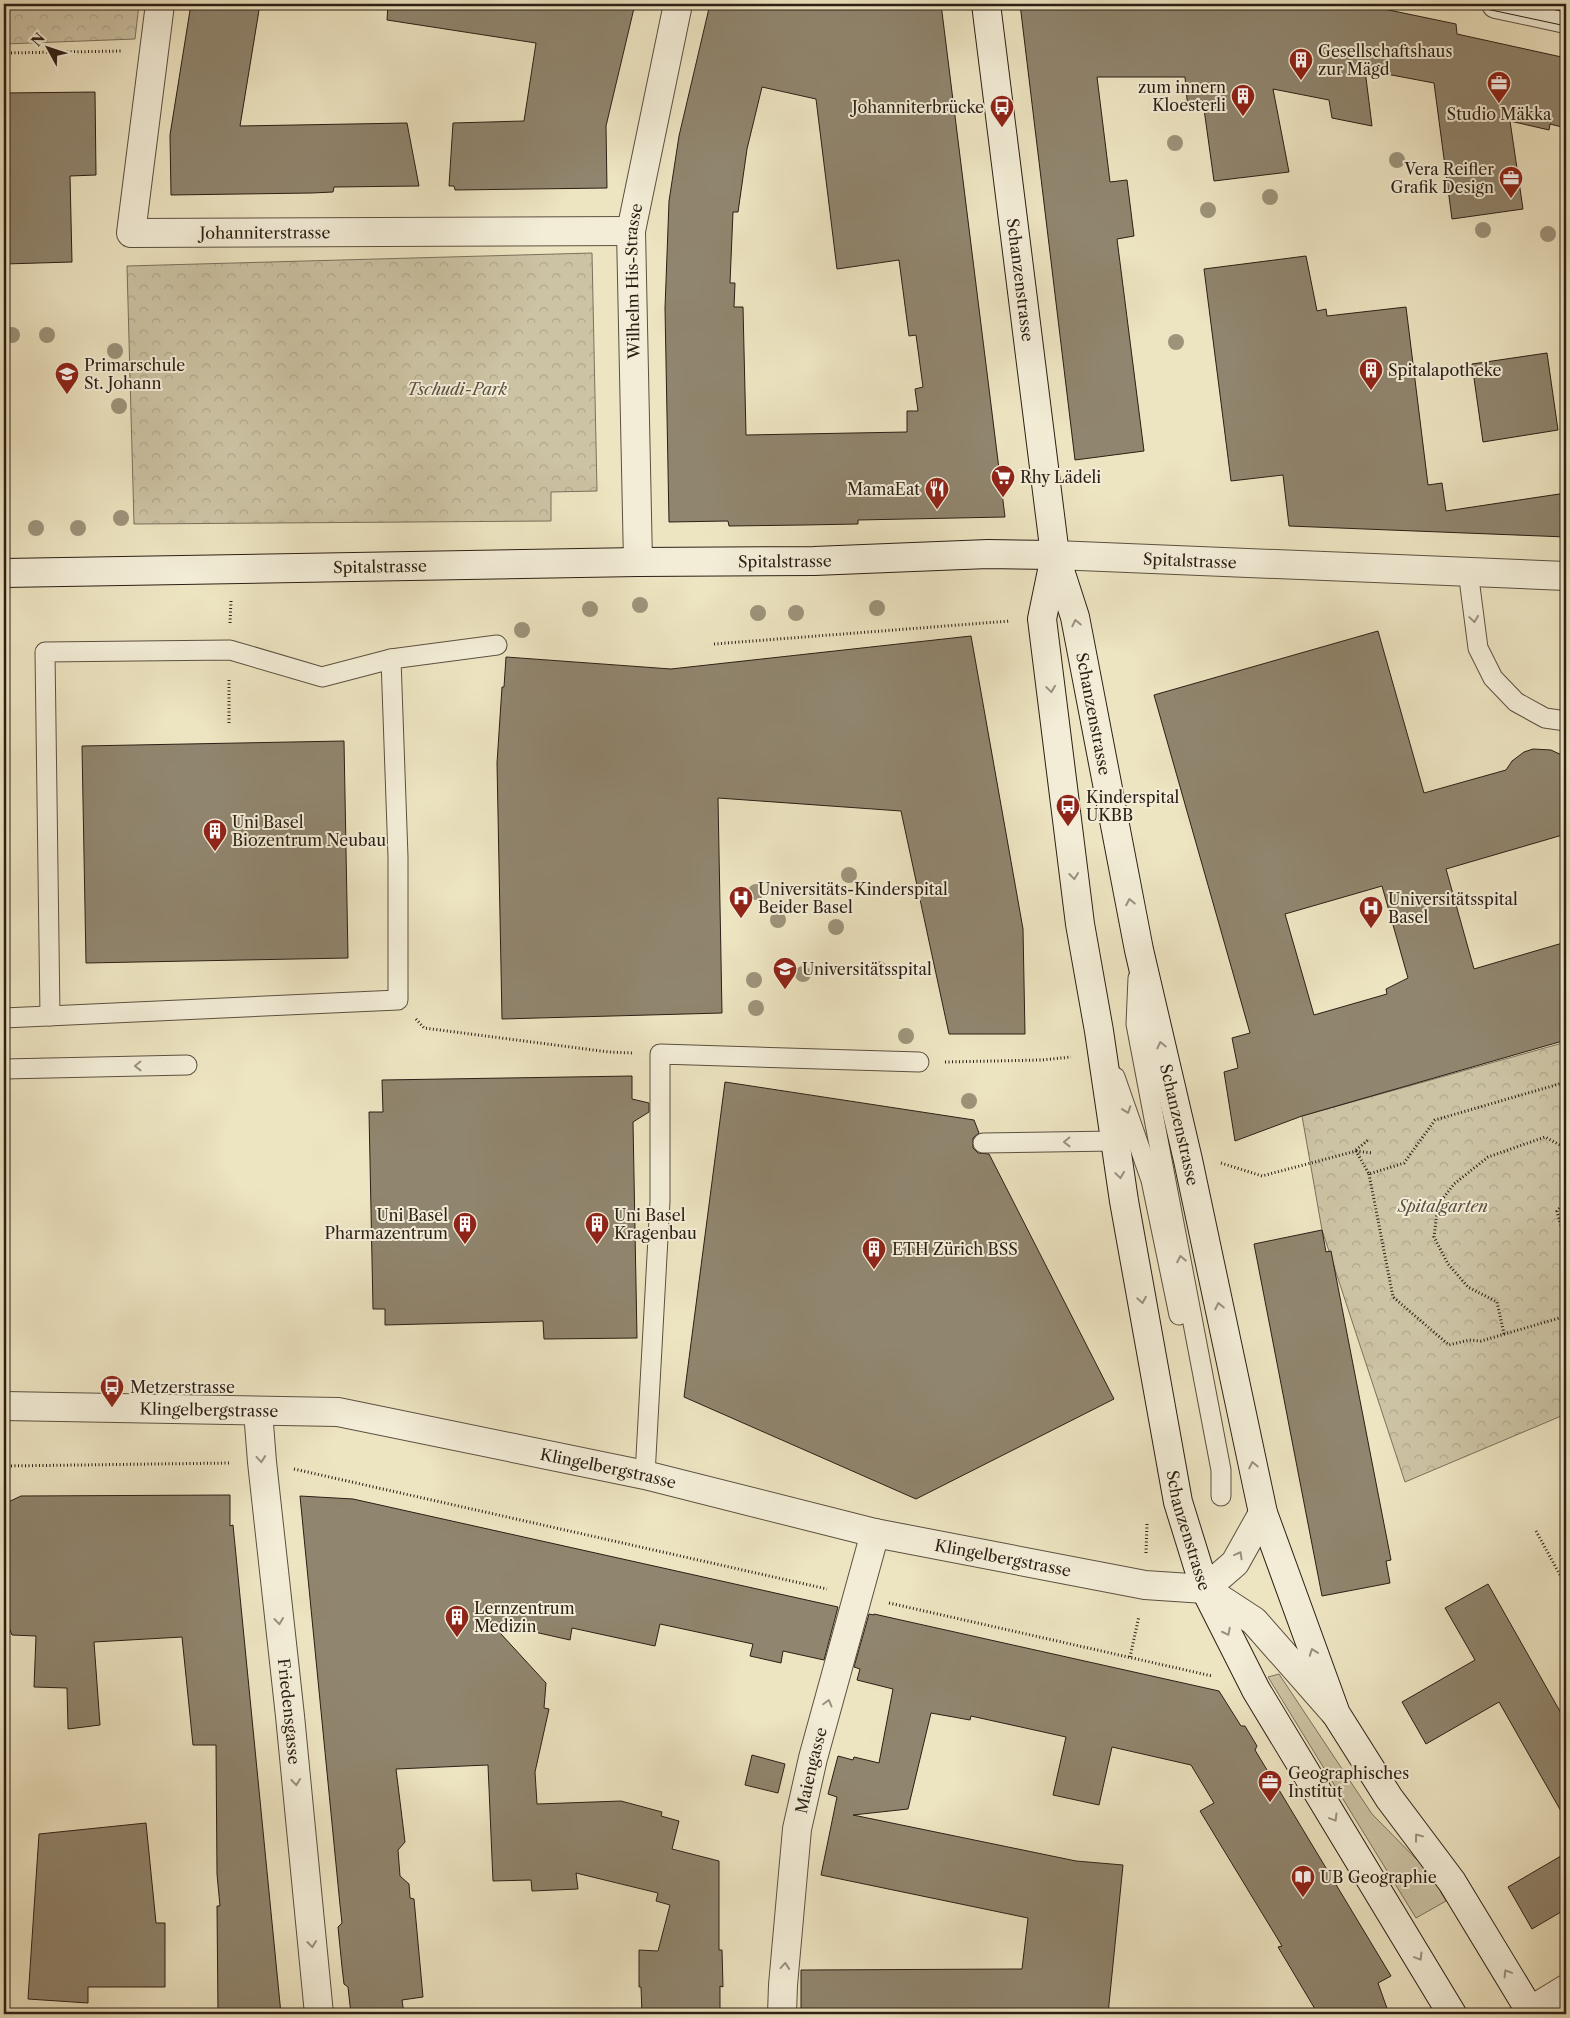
<svg xmlns="http://www.w3.org/2000/svg" width="1570" height="2018" font-family="'Libre Caslon Text',serif">
  <style>
    .grass { fill: #ccc3a4; stroke: #7c715c }
    .park { fill: url(#park-crowns); stroke: #7c715c }
    .building { fill: #90856e; stroke: #2c1f15; fill-rule: evenodd }
    .lines { fill: none; stroke-linecap: round; stroke-linejoin: round }
    .lane-casing { stroke: #5c5040; stroke-width: 21 }
    .street-casing { stroke: #5c5040; stroke-width: 30 }
    .secondary-casing { stroke: #2c1f15; stroke-width: 30 }
    .path { stroke: #2c1f15; stroke-width: 3; stroke-dasharray: 1 2.5; stroke-linecap: butt }
    .lane { stroke: #f3edd7; stroke-width: 19 }
    .street { stroke: #f3edd7; stroke-width: 28 }
    .secondary { stroke: #f3edd7; stroke-width: 28 }
    .tram { stroke: #2c1f15; stroke-width: 1 }
    .tree { fill: #9d937a }
    .oneway { stroke: #999080 }
    .labels { text-anchor: middle; dominant-baseline: central; stroke-width: 4; stroke-linejoin: round; paint-order: stroke }
    .poi-label { font-size: 16px; fill: #2c1f15; stroke: #f3edd7; text-anchor: start }
    .street-label { font-size: 16px; fill: #2c1f15; stroke: #f3edd7 }
    .park-label { font-size: 16px; font-style: italic; fill: #5c5040; stroke: #f3edd7 }
  </style>
  <defs>
    <pattern id="park-crowns" width="20" height="18" patternUnits="userSpaceOnUse" patternTransform="scale(1.25)"><rect width="20" height="18" fill="#ccc3a4"/><path d="M2 6a3 3 0 1 1 6 0M12 15a3 3 0 1 1 6 0" fill="none" stroke="#afa78c"/></pattern>
  </defs>
  <rect width="100%" height="100%" fill="#ede4c1"/>
  <filter id="stains"><feTurbulence type="fractalNoise" baseFrequency=".004" numOctaves="4"/><feColorMatrix values="0 0 0 0 .2 0 0 0 0 .09 0 0 0 0 .02 0 0 0 .5 -.17"/></filter>
  <radialGradient id="worn" r=".72"><stop offset=".6" stop-color="#630" stop-opacity="0"/><stop offset="1" stop-color="#630" stop-opacity=".3"/></radialGradient>
  <polygon class="grass" points="1279,1674 1372,1814 1430,1873 1446,1901 1416,1918 1268,1677"/>
  <g class="park">
    <polygon points="4,4 139,4 135,39 4,44"/>
    <polygon points="592,253 597,491 551,492 551,521 134,524 127,266"/>
    <polygon points="1566,1042 1566,1414 1405,1482 1322,1230 1302,1116"/>
  </g>
  <g class="building">
    <polygon points="191,4 260,4 240,126 407,123 419,186 334,187 333,192 312,193 171,195 170,135"/>
    <polygon points="388,4 635,4 606,126 607,188 455,190 454,186 449,186 453,123 524,121 536,43 387,20"/>
    <path d="M 710,4 L 941,4 L 1005,517 L 858,520 L 858,524 L 805,525 L 729,526 L 728,521 L 669,522 L 665,308 L 669,201 L 679,136 ZM 762,87 L 816,99 L 837,269 L 899,260 L 909,336 L 916,335 L 923,387 L 915,389 L 918,411 L 907,411 L 907,432 L 746,435 L 743,307 L 734,307 L 735,283 L 730,283 L 733,212 L 738,212 L 747,149 Z"/>
    <polygon points="1020,4 1360,4 1456,24 1457,34 1566,58 1566,128 1550,124 1549,130 1510,121 1523,209 1452,219 1434,83 1365,70 1372,126 1332,118 1329,100 1273,89 1289,172 1214,181 1204,109 1188,110 1185,77 1097,77 1110,182 1127,180 1134,236 1117,239 1144,451 1075,460"/>
    <polygon points="95,92 96,175 70,176 72,262 4,264 4,93"/>
    <polygon points="1306,256 1317,311 1326,309 1327,316 1406,307 1428,485 1442,483 1446,511 1566,493 1566,537 1289,526 1283,475 1231,481 1204,269"/>
    <polygon points="1547,353 1558,430 1483,442 1472,364"/>
    <path d="M 1378,631 L 1424,793 L 1506,770 L 1512,761 L 1524,752 L 1533,749 L 1551,750 L 1566,757 L 1566,834 L 1446,869 L 1474,969 L 1566,942 L 1566,1040 L 1302,1116 L 1235,1141 L 1224,1072 L 1238,1068 L 1232,1038 L 1250,1033 L 1154,695 ZM 1382,886 L 1408,978 L 1386,989 L 1387,994 L 1314,1015 L 1285,914 Z"/>
    <polygon points="971,636 1023,929 1025,1034 949,1034 901,811 718,798 722,1013 502,1019 497,763 502,687 504,687 506,657 671,669"/>
    <polygon points="344,741 348,958 86,963 82,746"/>
    <polygon points="632,1076 632,1099 649,1103 649,1112 633,1122 637,1338 544,1339 543,1321 385,1325 385,1309 373,1309 369,1112 383,1112 382,1080"/>
    <polygon points="725,1082 974,1120 979,1133 973,1138 973,1148 978,1153 989,1154 1114,1399 916,1499 684,1397"/>
    <polygon points="1322,1230 1326,1252 1331,1251 1391,1560 1386,1561 1390,1583 1322,1596 1254,1244"/>
    <polygon points="230,1495 230,1526 233,1525 281,2014 218,2014 217,1906 220,1906 217,1874 216,1745 193,1745 182,1637 94,1642 100,1725 68,1729 67,1688 34,1687 36,1636 12,1635 4,1616 4,1504 21,1496"/>
    <polygon points="300,1496 353,1499 838,1607 824,1660 783,1651 781,1663 750,1656 753,1644 660,1624 655,1646 572,1628 570,1640 490,1622 546,1683 544,1708 549,1709 535,1772 537,1804 621,1801 662,1812 661,1816 679,1821 672,1849 719,1861 719,1950 722,1950 723,1987 720,1986 720,2014 642,2014 641,1987 639,1987 639,1950 658,1951 670,1905 656,1901 658,1893 576,1873 578,1889 532,1891 531,1880 493,1881 488,1765 396,1769 405,1842 398,1850 400,1876 409,1884 410,1898 414,1899 423,1997 402,2000 404,2014 351,2014 348,1987 344,1984 342,1967 338,1927 342,1923 340,1905"/>
    <polygon points="1488,1584 1566,1722 1566,1820 1499,1702 1426,1744 1402,1702 1475,1660 1445,1608"/>
    <polygon points="869,1614 874,1615 874,1614 1219,1691 1241,1726 1245,1726 1257,1746 1255,1750 1391,1976 1378,1983 1389,2014 1318,2014 1278,1947 1282,1946 1200,1811 1214,1803 1191,1765 1112,1747 1099,1805 1053,1795 1066,1737 971,1716 970,1720 931,1713 908,1809 853,1815 1076,1861 1123,1865 1108,2014 801,2014 801,1970 1022,1969 1028,1918 821,1875 837,1797 828,1794 838,1756 853,1760 854,1757 879,1763 893,1689 857,1680 860,1669 854,1667"/>
    <polygon points="752,1755 785,1764 778,1793 745,1785"/>
    <polygon points="146,1823 156,1923 165,1923 165,1987 88,1987 88,2003 28,1999 39,1834"/>
    <polygon points="1566,1853 1566,1909 1532,1929 1508,1887"/>
  </g>
  <g class="lines">
    <defs>
      <g id="lane">
        <polyline points="1468,571 1478,648 1493,678 1516,702 1545,718 1566,721"/>
        <polyline points="1138,978 1136,1024 1221,1470 1221,1496"/>
        <polyline points="50,1016 45,652 230,650 322,677 391,659"/>
        <polyline points="4,1018 398,1000 398,857 391,659 497,645"/>
        <polyline points="4,1069 187,1065"/>
        <polyline points="1115,1077 1151,1180 1179,1315"/>
        <polyline points="983,1143 1115,1141"/>
        <polyline points="645,1475 660,1201 660,1054 919,1062"/>
      </g>
      <g id="street">
        <path id="s1" d="M 160,4 L 131,233 L 631,231"/>
        <polyline points="1496,4 1566,19"/>
        <path id="s2" d="M 1055,555 L 1566,576"/>
        <path id="s3" d="M 638,562 L 631,231 L 678,4"/>
        <path id="s4" d="M 4,1406 L 338,1412 L 645,1475 L 875,1533 L 1145,1585 L 1205,1589 L 1254,1621 L 1335,1713"/>
        <path id="s5" d="M 258,1411 L 262,1462 L 290,1716 L 319,2014"/>
        <polyline points="1205,1589 1235,1563 1263,1513"/>
        <polyline points="1530,2011 1566,1989"/>
        <path id="s6" d="M 782,2014 L 783,1985 L 797,1829 L 813,1758 L 875,1533"/>
      </g>
      <g id="secondary">
        <path id="s7" d="M 986,4 L 1055,555 L 1075,617 L 1139,950 L 1188,1160 L 1263,1513 L 1336,1714 L 1389,1798 L 1452,1882 L 1532,2014"/>
        <path id="s8" d="M 1055,556 L 1042,619 L 1080,924 L 1099,1031 L 1124,1201 L 1178,1502 L 1205,1589 L 1256,1690 L 1452,2014"/>
        <path id="s9" d="M 4,573 L 638,562 L 814,561 L 988,554 L 1055,555"/>
      </g>
    </defs>
    <use href="#lane" class="lane-casing"/>
    <use href="#street" class="street-casing"/>
    <use href="#secondary" class="secondary-casing"/>
    <g class="path">
      <polyline points="4,53 123,51"/>
      <polyline points="230,623 231,601"/>
      <polyline points="714,644 1010,621"/>
      <polyline points="229,723 229,679"/>
      <polyline points="416,1019 424,1028 609,1052 632,1053"/>
      <polyline points="945,1062 1042,1060 1071,1057"/>
      <polyline points="1356,1150 1368,1140"/>
      <polyline points="1356,1151 1372,1153"/>
      <polyline points="1221,1163 1262,1176 1356,1151 1369,1174 1404,1163 1435,1120 1566,1082"/>
      <polyline points="1369,1174 1393,1297 1449,1345 1469,1340 1481,1341 1566,1316"/>
      <polyline points="1566,1200 1557,1211 1566,1245"/>
      <polyline points="1504,1334 1497,1302 1468,1287 1448,1264 1434,1237 1438,1205 1454,1184 1488,1157 1545,1137 1560,1145 1566,1155"/>
      <polyline points="4,1466 231,1463"/>
      <polyline points="294,1469 827,1589"/>
      <polyline points="1536,1531 1566,1586"/>
      <polyline points="1146,1553 1147,1523"/>
      <polyline points="889,1603 1212,1676"/>
      <polyline points="1130,1657 1139,1616"/>
    </g>
    <use href="#lane" class="lane"/>
    <use href="#street" class="street"/>
    <use href="#secondary" class="secondary"/>
    <g class="tram">
      <polyline points="1463,4 1566,26"/>
      <polyline points="1528,4 1566,12"/>
    </g>
  </g>
  <g class="tree">
    <circle cx="1175" cy="143" r="8"/>
    <circle cx="1397" cy="160" r="8"/>
    <circle cx="1270" cy="197" r="8"/>
    <circle cx="1208" cy="210" r="8"/>
    <circle cx="1483" cy="230" r="8"/>
    <circle cx="1548" cy="234" r="8"/>
    <circle cx="12" cy="335" r="8"/>
    <circle cx="47" cy="335" r="8"/>
    <circle cx="1176" cy="342" r="8"/>
    <circle cx="115" cy="351" r="8"/>
    <circle cx="119" cy="406" r="8"/>
    <circle cx="121" cy="518" r="8"/>
    <circle cx="36" cy="528" r="8"/>
    <circle cx="78" cy="528" r="8"/>
    <circle cx="640" cy="605" r="8"/>
    <circle cx="877" cy="608" r="8"/>
    <circle cx="590" cy="609" r="8"/>
    <circle cx="758" cy="613" r="8"/>
    <circle cx="796" cy="613" r="8"/>
    <circle cx="522" cy="630" r="8"/>
    <circle cx="849" cy="875" r="8"/>
    <circle cx="756" cy="892" r="8"/>
    <circle cx="778" cy="920" r="8"/>
    <circle cx="836" cy="927" r="8"/>
    <circle cx="879" cy="969" r="8"/>
    <circle cx="803" cy="974" r="8"/>
    <circle cx="754" cy="980" r="8"/>
    <circle cx="756" cy="1008" r="8"/>
    <circle cx="906" cy="1036" r="8"/>
    <circle cx="969" cy="1101" r="8"/>
  </g>
  <defs><path id="oneway-chevron" d="M-2-3.5L2.5 0L-2 3.5" fill="none" stroke-width="1.6" stroke-linecap="round" stroke-linejoin="round" transform="scale(1.25)"/></defs>
  <g class="oneway">
    <use href="#oneway-chevron" transform="translate(1474 619) rotate(82)"/>
    <use href="#oneway-chevron" transform="translate(1076 623) rotate(-102)"/>
    <use href="#oneway-chevron" transform="translate(1051 689) rotate(82)"/>
    <use href="#oneway-chevron" transform="translate(1074 876) rotate(83)"/>
    <use href="#oneway-chevron" transform="translate(1130 902) rotate(-101)"/>
    <use href="#oneway-chevron" transform="translate(1161 1045) rotate(-103)"/>
    <use href="#oneway-chevron" transform="translate(138 1066) rotate(179)"/>
    <use href="#oneway-chevron" transform="translate(1127 1110) rotate(71)"/>
    <use href="#oneway-chevron" transform="translate(1067 1142) rotate(179)"/>
    <use href="#oneway-chevron" transform="translate(1120 1175) rotate(82)"/>
    <use href="#oneway-chevron" transform="translate(1181 1259) rotate(-101)"/>
    <use href="#oneway-chevron" transform="translate(1142 1300) rotate(80)"/>
    <use href="#oneway-chevron" transform="translate(1219 1306) rotate(-102)"/>
    <use href="#oneway-chevron" transform="translate(261 1459) rotate(85)"/>
    <use href="#oneway-chevron" transform="translate(1253 1465) rotate(-102)"/>
    <use href="#oneway-chevron" transform="translate(1239 1555) rotate(-61)"/>
    <use href="#oneway-chevron" transform="translate(279 1621) rotate(84)"/>
    <use href="#oneway-chevron" transform="translate(1227 1632) rotate(63)"/>
    <use href="#oneway-chevron" transform="translate(1313 1652) rotate(-110)"/>
    <use href="#oneway-chevron" transform="translate(828 1703) rotate(-75)"/>
    <use href="#oneway-chevron" transform="translate(296 1782) rotate(84)"/>
    <use href="#oneway-chevron" transform="translate(1334 1818) rotate(59)"/>
    <use href="#oneway-chevron" transform="translate(1418 1837) rotate(-127)"/>
    <use href="#oneway-chevron" transform="translate(312 1944) rotate(84)"/>
    <use href="#oneway-chevron" transform="translate(1419 1957) rotate(59)"/>
    <use href="#oneway-chevron" transform="translate(785 1966) rotate(-85)"/>
    <use href="#oneway-chevron" transform="translate(1507 1973) rotate(-121)"/>
  </g>
  <defs>
    <symbol id="building-pin" viewBox="-11 -11 22 30"><path d="M0 17L-7.5 6A9.5 9.5 0 1 1 7.5 6Z" fill="#8f2418" stroke="#f3edd7"/><path d="M-4-6H4V6H1V3H-1V6H-4ZM-2.5-4.3h1.7v1.8h-1.7ZM.8-4.3h1.7v1.8H.8ZM-2.5-1h1.7V.8h-1.7ZM.8-1h1.7V.8H.8Z" fill="#fff"/></symbol>
    <symbol id="office-pin" viewBox="-11 -11 22 30"><path d="M0 17L-7.5 6A9.5 9.5 0 1 1 7.5 6Z" fill="#8f2418" stroke="#f3edd7"/><path d="M-6-3h4V-5.5h4V-3h4V5H-6ZM-1-4.5V-3h2v-1.5ZM-6 0V1H6V0Z" fill="#fff"/></symbol>
    <symbol id="bus-pin" viewBox="-11 -11 22 30"><path d="M0 17L-7.5 6A9.5 9.5 0 1 1 7.5 6Z" fill="#8f2418" stroke="#f3edd7"/><path d="M-5-6H5V4H4V6H2V4H-2V6H-4V4H-5ZM-3.5-4V0h7V-4ZM-3.5 1.2v1.5H-2V1.2ZM2 1.2v1.5H3.5V1.2Z" fill="#fff"/></symbol>
    <symbol id="school-pin" viewBox="-11 -11 22 30"><path d="M0 17L-7.5 6A9.5 9.5 0 1 1 7.5 6Z" fill="#8f2418" stroke="#f3edd7"/><path d="M0-5L7-2L0 1L-7-2ZM-4 1L0 2.5L4 1V4Q0 6-4 4Z" fill="#fff"/></symbol>
    <symbol id="supermarket-pin" viewBox="-11 -11 22 30"><path d="M0 17L-7.5 6A9.5 9.5 0 1 1 7.5 6Z" fill="#8f2418" stroke="#f3edd7"/><path d="M-6-5.5h2.5l.6 2H6L4.5 2H-2.5L-4.4-4H-6ZM-1.5 3.2a1.3 1.3 0 1 0 .1 0ZM3 3.2a1.3 1.3 0 1 0 .1 0Z" fill="#fff"/></symbol>
    <symbol id="restaurant-pin" viewBox="-11 -11 22 30"><path d="M0 17L-7.5 6A9.5 9.5 0 1 1 7.5 6Z" fill="#8f2418" stroke="#f3edd7"/><path d="M-5-6h1v4h1v-4h1v4h1v-4h1v5L-1.5 .5V6h-2V.5L-5-1ZM5-6V6H3V1.5H1.5Q1.5-4 5-6Z" fill="#fff"/></symbol>
    <symbol id="hospital-pin" viewBox="-11 -11 22 30"><path d="M0 17L-7.5 6A9.5 9.5 0 1 1 7.5 6Z" fill="#8f2418" stroke="#f3edd7"/><path d="M-5-5h3v3.5h4V-5h3V5h-3V1.5h-4V5h-3Z" fill="#fff"/></symbol>
    <symbol id="university-pin" viewBox="-11 -11 22 30"><path d="M0 17L-7.5 6A9.5 9.5 0 1 1 7.5 6Z" fill="#8f2418" stroke="#f3edd7"/><path d="M0-5L7-2L0 1L-7-2ZM-4 1L0 2.5L4 1V4Q0 6-4 4Z" fill="#fff"/></symbol>
    <symbol id="library-pin" viewBox="-11 -11 22 30"><path d="M0 17L-7.5 6A9.5 9.5 0 1 1 7.5 6Z" fill="#8f2418" stroke="#f3edd7"/><path d="M-6-4Q-3-5.5-.7-3.5V5Q-3 3-6 4ZM6-4Q3-5.5 .7-3.5V5Q3 3 6 4Z" fill="#fff"/></symbol>
  </defs>
  <g fill-rule="evenodd">
    <use href="#building-pin" x="1287" y="46" width="28" height="38"/>
    <use href="#office-pin" x="1485" y="69" width="28" height="38"/>
    <use href="#building-pin" x="1229" y="82" width="28" height="38"/>
    <use href="#bus-pin" x="988" y="93" width="28" height="38"/>
    <use href="#office-pin" x="1497" y="164" width="28" height="38"/>
    <use href="#building-pin" x="1357" y="356" width="28" height="38"/>
    <use href="#school-pin" x="53" y="360" width="28" height="38"/>
    <use href="#supermarket-pin" x="989" y="463" width="28" height="38"/>
    <use href="#restaurant-pin" x="923" y="475" width="28" height="38"/>
    <use href="#bus-pin" x="1054" y="792" width="28" height="38"/>
    <use href="#building-pin" x="201" y="817" width="28" height="38"/>
    <use href="#hospital-pin" x="727" y="884" width="28" height="38"/>
    <use href="#hospital-pin" x="1357" y="894" width="28" height="38"/>
    <use href="#university-pin" x="771" y="955" width="28" height="38"/>
    <use href="#building-pin" x="451" y="1210" width="28" height="38"/>
    <use href="#building-pin" x="583" y="1210" width="28" height="38"/>
    <use href="#building-pin" x="860" y="1235" width="28" height="38"/>
    <use href="#bus-pin" x="98" y="1373" width="28" height="38"/>
    <use href="#building-pin" x="443" y="1603" width="28" height="38"/>
    <use href="#office-pin" x="1256" y="1768" width="28" height="38"/>
    <use href="#library-pin" x="1289" y="1863" width="28" height="38"/>
  </g>
  <g class="labels">
    <g class="poi-label">
      <text x="1318" y="51">Gesellschaftshaus<tspan x="1318" dy="18">zur Mägd</tspan></text>
      <text x="1226" y="87" text-anchor="end">zum innern<tspan x="1226" dy="18">Kloesterli</tspan></text>
      <text x="984" y="107" text-anchor="end">Johanniterbrücke</text>
      <text x="1499" y="114" text-anchor="middle">Studio Mäkka</text>
      <text x="1494" y="169" text-anchor="end">Vera Reifler<tspan x="1494" dy="18">Grafik Design</tspan></text>
      <text x="84" y="365">Primarschule<tspan x="84" dy="18">St. Johann</tspan></text>
      <text x="1388" y="370">Spitalapotheke</text>
      <text x="1020" y="477">Rhy Lädeli</text>
      <text x="920" y="489" text-anchor="end">MamaEat</text>
      <text x="1086" y="797">Kinderspital<tspan x="1086" dy="18">UKBB</tspan></text>
      <text x="232" y="822">Uni Basel<tspan x="232" dy="18">Biozentrum Neubau</tspan></text>
      <text x="758" y="889">Universitäts-Kinderspital<tspan x="758" dy="18">Beider Basel</tspan></text>
      <text x="1388" y="899">Universitätsspital<tspan x="1388" dy="18">Basel</tspan></text>
      <text x="802" y="969">Universitätsspital</text>
      <text x="448" y="1215" text-anchor="end">Uni Basel<tspan x="448" dy="18">Pharmazentrum</tspan></text>
      <text x="614" y="1215">Uni Basel<tspan x="614" dy="18">Kragenbau</tspan></text>
      <text x="892" y="1249">ETH Zürich BSS</text>
      <text x="130" y="1387">Metzerstrasse</text>
      <text x="474" y="1608">Lernzentrum<tspan x="474" dy="18">Medizin</tspan></text>
      <text x="1288" y="1773">Geographisches<tspan x="1288" dy="18">Institut</tspan></text>
      <text x="1320" y="1877">UB Geographie</text>
    </g>
    <g class="street-label">
      <text stroke="none"><textPath href="#s1" startOffset="365">Johanniterstrasse</textPath></text>
      <text stroke="none"><textPath href="#s7" startOffset="278">Schanzenstrasse</textPath></text>
      <text stroke="none"><textPath href="#s3" startOffset="281">Wilhelm His-Strasse</textPath></text>
      <text stroke="none"><textPath href="#s2" startOffset="135">Spitalstrasse</textPath></text>
      <text stroke="none"><textPath href="#s9" startOffset="781">Spitalstrasse</textPath></text>
      <text stroke="none"><textPath href="#s9" startOffset="376">Spitalstrasse</textPath></text>
      <text stroke="none"><textPath href="#s7" startOffset="719">Schanzenstrasse</textPath></text>
      <text stroke="none"><textPath href="#s7" startOffset="1139">Schanzenstrasse</textPath></text>
      <text stroke="none"><textPath href="#s4" startOffset="205">Klingelbergstrasse</textPath></text>
      <text stroke="none"><textPath href="#s4" startOffset="610">Klingelbergstrasse</textPath></text>
      <text stroke="none"><textPath href="#s8" startOffset="988">Schanzenstrasse</textPath></text>
      <text stroke="none"><textPath href="#s4" startOffset="1015">Klingelbergstrasse</textPath></text>
      <text stroke="none"><textPath href="#s5" startOffset="302">Friedensgasse</textPath></text>
      <text stroke="none"><textPath href="#s6" startOffset="246">Maiengasse</textPath></text>
    </g>
    <g class="park-label">
      <text x="457" y="389">Tschudi-Park</text>
      <text x="1443" y="1206">Spitalgarten</text>
    </g>
  </g>
  <rect width="1570" height="2018" fill="none" stroke="#ede4c1" stroke-width="20"/>
  <rect x="5" y="5" width="1560" height="2008" fill="none" stroke="#2c1f15" stroke-width="2.5"/>
  <rect x="10" y="10" width="1550" height="1998" fill="none" stroke="#2c1f15"/>
  <g transform="translate(48 48) rotate(310)" stroke="#f3edd7" stroke-width="4" paint-order="stroke">
  <path d="M0-4L9 19L0 12L-9 19Z" fill="#2c1f15"/>
  <text y="-8" font-size="14" font-weight="bold" text-anchor="middle" fill="#2c1f15">N</text>
  </g>
  <rect width="100%" height="100%" filter="url(#stains)"/>
  <rect width="100%" height="100%" fill="url(#worn)"/>
</svg>
